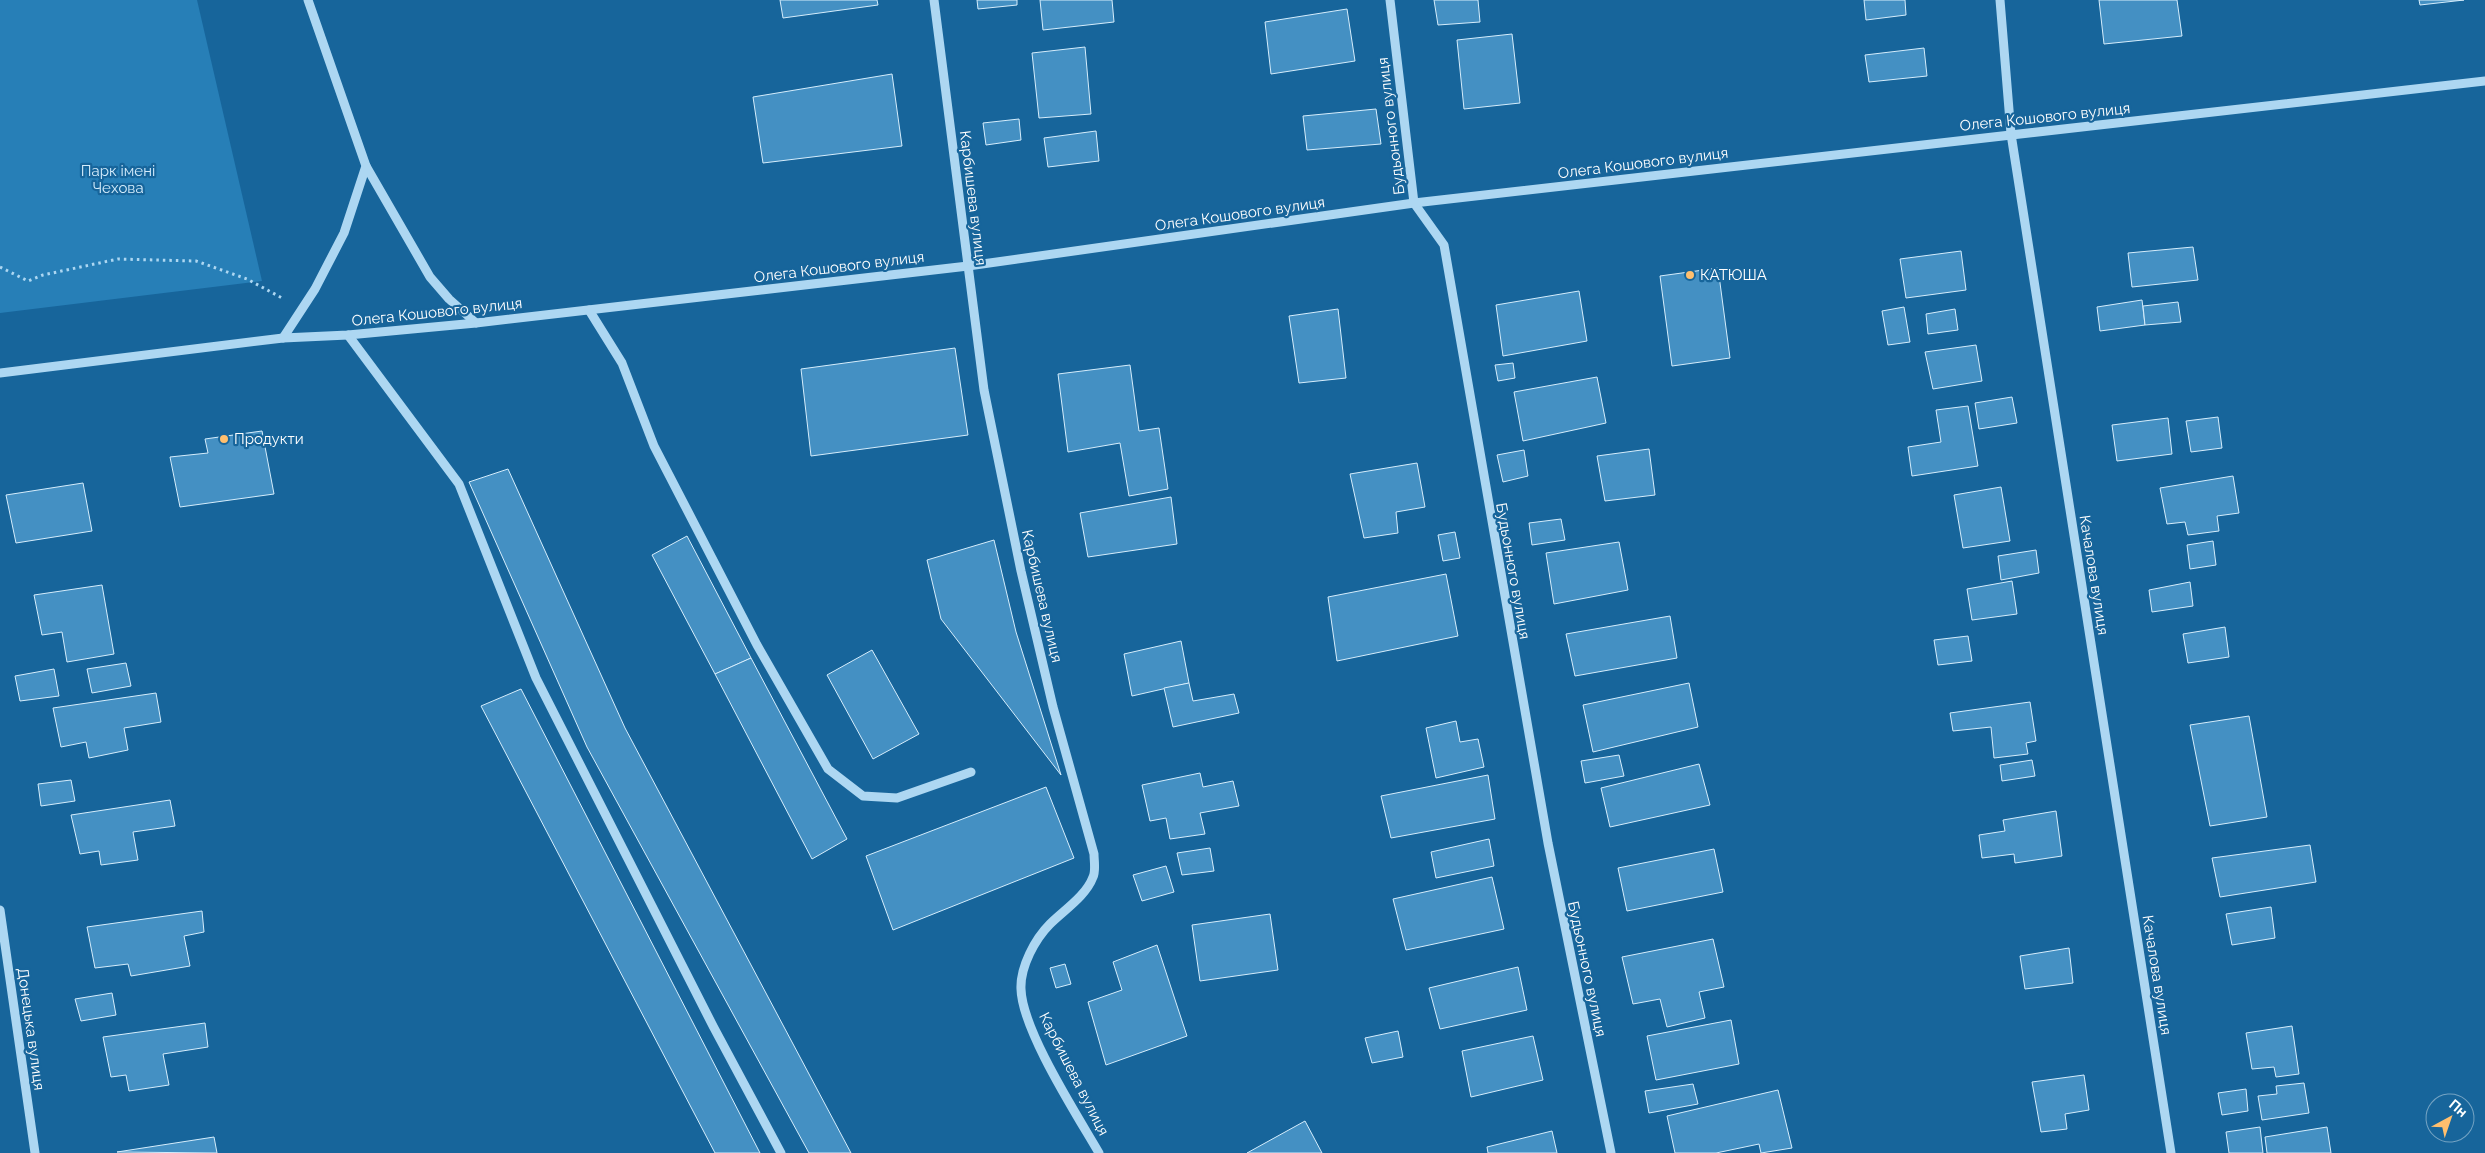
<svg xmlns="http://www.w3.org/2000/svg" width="2485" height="1153" font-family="Raleway,sans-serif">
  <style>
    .green { fill: #277fb7 }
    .building { fill: #4490c3; stroke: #d5edfc }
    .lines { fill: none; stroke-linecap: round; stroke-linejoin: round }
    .path { stroke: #add7f2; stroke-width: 3; stroke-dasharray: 2.5 4; stroke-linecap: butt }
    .minor { stroke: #add7f2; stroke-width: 9 }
    .poi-dot { fill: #ffbf6e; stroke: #17659b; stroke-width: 2 }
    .labels { text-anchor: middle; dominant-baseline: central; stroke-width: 4.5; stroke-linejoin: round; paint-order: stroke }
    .street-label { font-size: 15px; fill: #fff; stroke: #17659b }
    .park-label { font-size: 15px; fill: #d5edfc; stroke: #17659b }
    .poi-label { font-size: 15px; fill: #fff; stroke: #17659b; text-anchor: start }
  </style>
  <rect width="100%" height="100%" fill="#17659b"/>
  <polygon class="green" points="0,0 197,0 262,281 0,313"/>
  <g class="building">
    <polygon points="780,0 877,0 878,5 783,18"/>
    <polygon points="977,0 1017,0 1017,5 978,9"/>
    <polygon points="1040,0 1112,0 1114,22 1043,30"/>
    <polygon points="1434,0 1478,0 1480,22 1438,25"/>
    <polygon points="1864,0 1905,0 1906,15 1866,20"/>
    <polygon points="2099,0 2177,0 2182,36 2104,44"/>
    <polygon points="2419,0 2464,0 2420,5"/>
    <polygon points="1347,9 1355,61 1271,74 1265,22"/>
    <polygon points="1512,34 1520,103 1464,109 1457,40"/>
    <polygon points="1085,47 1091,114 1039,118 1032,53"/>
    <polygon points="1924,48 1927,76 1869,82 1865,55"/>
    <polygon points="892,74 902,146 763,163 753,97"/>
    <polygon points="1376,109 1381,144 1307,150 1303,116"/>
    <polygon points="1019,119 1021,140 986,145 983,123"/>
    <polygon points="1096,131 1099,161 1048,167 1044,138"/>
    <polygon points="2193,247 2198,280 2132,287 2128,253"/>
    <polygon points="1961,251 1966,290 1906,298 1900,259"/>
    <polygon points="1718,268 1730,358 1672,366 1660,276"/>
    <polygon points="1579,291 1587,341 1503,356 1496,305"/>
    <polygon points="2142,300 2145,325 2100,331 2097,307"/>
    <polygon points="2178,302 2181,322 2145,325 2143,306"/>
    <polygon points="1904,307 1910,342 1888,345 1882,311"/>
    <polygon points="1338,309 1346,378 1299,383 1289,316"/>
    <polygon points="1955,309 1958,330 1928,334 1926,314"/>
    <polygon points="1976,345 1982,381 1933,389 1925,352"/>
    <polygon points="955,348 968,435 811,456 801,369"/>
    <polygon points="1513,363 1515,378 1498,381 1495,365"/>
    <polygon points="1130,365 1139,431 1159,428 1168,489 1129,496 1120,443 1068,452 1058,374"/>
    <polygon points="1597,377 1606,423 1523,441 1514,392"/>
    <polygon points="2012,397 2017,423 1979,429 1975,403"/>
    <polygon points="1968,406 1978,466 1912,476 1908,447 1941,442 1936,410"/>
    <polygon points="2218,417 2222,448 2191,452 2186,421"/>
    <polygon points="2168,418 2172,454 2117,461 2112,425"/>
    <polygon points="262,431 274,494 180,507 170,457 208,453 205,439"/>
    <polygon points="1649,449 1655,495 1605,501 1597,456"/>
    <polygon points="1524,450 1528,476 1503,482 1497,455"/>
    <polygon points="1417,463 1425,507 1396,512 1398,533 1364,538 1350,474"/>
    <polygon points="508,469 625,728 851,1153 809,1153 587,747 469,482"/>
    <polygon points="2233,476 2239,513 2217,516 2219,531 2188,535 2185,522 2167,524 2160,488"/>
    <polygon points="83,483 92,531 16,543 6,495"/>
    <polygon points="2001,487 2010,541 1963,548 1954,495"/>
    <polygon points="1171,497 1177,544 1088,557 1080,513"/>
    <polygon points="1561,519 1565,540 1532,545 1529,523"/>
    <polygon points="1455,532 1460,558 1443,561 1438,535"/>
    <polygon points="687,536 751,658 715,674 652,555"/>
    <polygon points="994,540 1016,632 1061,775 941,619 927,560"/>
    <polygon points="2213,541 2216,565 2190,569 2187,545"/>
    <polygon points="1619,542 1628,590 1554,604 1546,553"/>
    <polygon points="2036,550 2039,573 2001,580 1998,556"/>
    <polygon points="1446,574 1458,636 1337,661 1328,597"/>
    <polygon points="2012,581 2017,614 1972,620 1967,589"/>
    <polygon points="2190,582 2193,606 2152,612 2149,590"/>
    <polygon points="102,585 114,654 67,662 62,632 42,635 34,595"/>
    <polygon points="1670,616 1677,658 1575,676 1566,634"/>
    <polygon points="2225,627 2229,657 2188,663 2183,634"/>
    <polygon points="1968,636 1972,661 1938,665 1934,640"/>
    <polygon points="1181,641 1189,683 1132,696 1124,654"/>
    <polygon points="872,650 919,734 873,759 827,675"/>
    <polygon points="751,658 847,839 812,859 715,674"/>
    <polygon points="126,663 131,686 92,693 87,669"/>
    <polygon points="54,669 59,696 20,701 15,676"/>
    <polygon points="1189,683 1193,701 1234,694 1239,713 1173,727 1164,688"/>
    <polygon points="1689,683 1698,727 1593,752 1583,705"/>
    <polygon points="521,689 760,1153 715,1153 481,706"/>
    <polygon points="156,693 161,722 124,728 128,750 89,758 86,742 61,747 53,708"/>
    <polygon points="2030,702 2036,741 2026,743 2028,754 1994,758 1991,727 1953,731 1950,713"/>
    <polygon points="2249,716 2267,817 2210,826 2190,725"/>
    <polygon points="1456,721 1460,742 1478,739 1484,767 1436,778 1426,728"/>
    <polygon points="1619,755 1624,776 1585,783 1581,761"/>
    <polygon points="2032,760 2035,776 2002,781 2000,765"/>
    <polygon points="1699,764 1710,805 1610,827 1601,788"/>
    <polygon points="1200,773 1203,787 1233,781 1239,806 1200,813 1205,834 1170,839 1166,818 1150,821 1142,785"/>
    <polygon points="1488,775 1495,819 1391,838 1381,796"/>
    <polygon points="71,780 75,801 41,806 38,784"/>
    <polygon points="1046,787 1074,858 893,930 866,856"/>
    <polygon points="170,800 175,826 133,832 138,860 101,865 99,851 80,854 71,815"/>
    <polygon points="2056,811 2062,856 2015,863 2014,854 1982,858 1979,835 2005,831 2003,820"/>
    <polygon points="1489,839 1494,866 1436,878 1431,852"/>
    <polygon points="2310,845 2316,882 2220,897 2212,858"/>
    <polygon points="1210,848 1214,871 1182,875 1177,853"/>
    <polygon points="1714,849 1723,892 1627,911 1618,868"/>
    <polygon points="1166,866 1174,892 1142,901 1133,875"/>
    <polygon points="1492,877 1504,929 1406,950 1393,899"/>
    <polygon points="2271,907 2275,938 2232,945 2226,914"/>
    <polygon points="202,911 204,932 184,936 190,966 131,976 128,964 95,968 87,927"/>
    <polygon points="1270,914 1278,970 1200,981 1192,925"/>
    <polygon points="1713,939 1724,987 1699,992 1705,1018 1667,1027 1660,999 1633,1004 1622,957"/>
    <polygon points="1157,945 1187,1036 1106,1065 1088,1002 1122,990 1113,962"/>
    <polygon points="2069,948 2073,983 2025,989 2020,956"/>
    <polygon points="1065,964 1071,984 1056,988 1050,968"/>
    <polygon points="1518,967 1527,1010 1440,1029 1429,988"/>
    <polygon points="112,993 116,1015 81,1021 75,999"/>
    <polygon points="1731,1020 1739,1064 1656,1080 1647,1036"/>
    <polygon points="205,1023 208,1047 163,1054 169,1085 129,1091 126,1075 111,1077 103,1037"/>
    <polygon points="2292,1026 2299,1074 2276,1077 2274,1067 2252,1069 2246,1033"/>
    <polygon points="1398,1031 1403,1057 1372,1063 1365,1038"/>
    <polygon points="1533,1036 1543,1080 1471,1097 1462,1051"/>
    <polygon points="2084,1075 2089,1110 2065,1114 2067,1129 2041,1132 2032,1082"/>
    <polygon points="2304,1083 2309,1113 2262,1120 2258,1096 2277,1094 2276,1086"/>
    <polygon points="1693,1084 1698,1104 1649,1113 1645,1091"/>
    <polygon points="2246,1089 2248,1111 2222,1115 2218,1093"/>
    <polygon points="1778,1090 1792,1148 1761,1153 1759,1144 1716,1153 1675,1153 1667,1116"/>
    <polygon points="1305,1121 1322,1153 1247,1153"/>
    <polygon points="2260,1127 2263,1153 2229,1153 2226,1132"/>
    <polygon points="2327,1127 2331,1153 2267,1153 2265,1137"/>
    <polygon points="1552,1131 1557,1153 1488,1153 1487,1147"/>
    <polygon points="214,1137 217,1153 117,1152"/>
  </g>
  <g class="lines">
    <polyline class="path" points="0,267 28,281 43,275 118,259 196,261 247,279 282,298"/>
    <g class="minor">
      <path d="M 934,0 L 984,390 L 1021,571 L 1053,707 L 1094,854 C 1094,861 1096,871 1093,877 C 1086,896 1064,910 1050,924 C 1035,939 1020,967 1021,989 C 1022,1030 1077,1115 1099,1153"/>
      <polyline points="1390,0 1414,203 1444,245 1548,843 1611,1153"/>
      <polyline points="2000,0 2011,134 2171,1153"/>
      <polyline points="366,166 430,277 449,299 476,323"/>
      <polyline points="589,310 622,363 654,446 757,645 828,769 863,796 897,798 971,772"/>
      <polyline points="348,335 459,484 536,678 713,1026 781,1153"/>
      <polyline points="283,338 315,289 344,233 366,166 308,0"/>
      <polyline points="0,373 283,338 348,335 476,323 968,266 1414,203 2485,81"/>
      <polyline points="0,910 35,1153"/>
    </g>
  </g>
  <g class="poi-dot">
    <circle cx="1690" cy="275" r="5"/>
    <circle cx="224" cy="439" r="5"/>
  </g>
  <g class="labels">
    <g class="street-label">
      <text transform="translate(2045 117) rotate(-6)">Олега Кошового вулиця</text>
      <text transform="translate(1391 126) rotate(-97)">Будьонного вулиця</text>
      <text transform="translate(1643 163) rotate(-7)">Олега Кошового вулиця</text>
      <text transform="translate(973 198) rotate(83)">Карбишева вулиця</text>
      <text transform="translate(1240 214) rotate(-8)">Олега Кошового вулиця</text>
      <text transform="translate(839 267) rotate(-7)">Олега Кошового вулиця</text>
      <text transform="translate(437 312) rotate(-6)">Олега Кошового вулиця</text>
      <text transform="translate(1513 571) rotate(80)">Будьонного вулиця</text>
      <text transform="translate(2094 575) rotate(81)">Качалова вулиця</text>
      <text transform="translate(1042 596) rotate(77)">Карбишева вулиця</text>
      <text transform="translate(1587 969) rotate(78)">Будьонного вулиця</text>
      <text transform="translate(2157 975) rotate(81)">Качалова вулиця</text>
      <text transform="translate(31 1029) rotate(82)">Донецька вулиця</text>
      <text transform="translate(1074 1074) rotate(63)">Карбишева вулиця</text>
    </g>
    <g class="park-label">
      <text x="118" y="171">Парк імені<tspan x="118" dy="17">Чехова</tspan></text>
    </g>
    <g class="poi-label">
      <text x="1700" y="275">КАТЮША</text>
      <text x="234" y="439">Продукти</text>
    </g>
  </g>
  <g transform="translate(2450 1118) rotate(40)"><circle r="24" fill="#17659b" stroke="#74a3c3"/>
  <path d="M0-4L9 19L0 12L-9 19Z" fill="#ffbf6e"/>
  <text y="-8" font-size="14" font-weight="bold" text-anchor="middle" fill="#ffffff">Пн</text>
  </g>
</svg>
